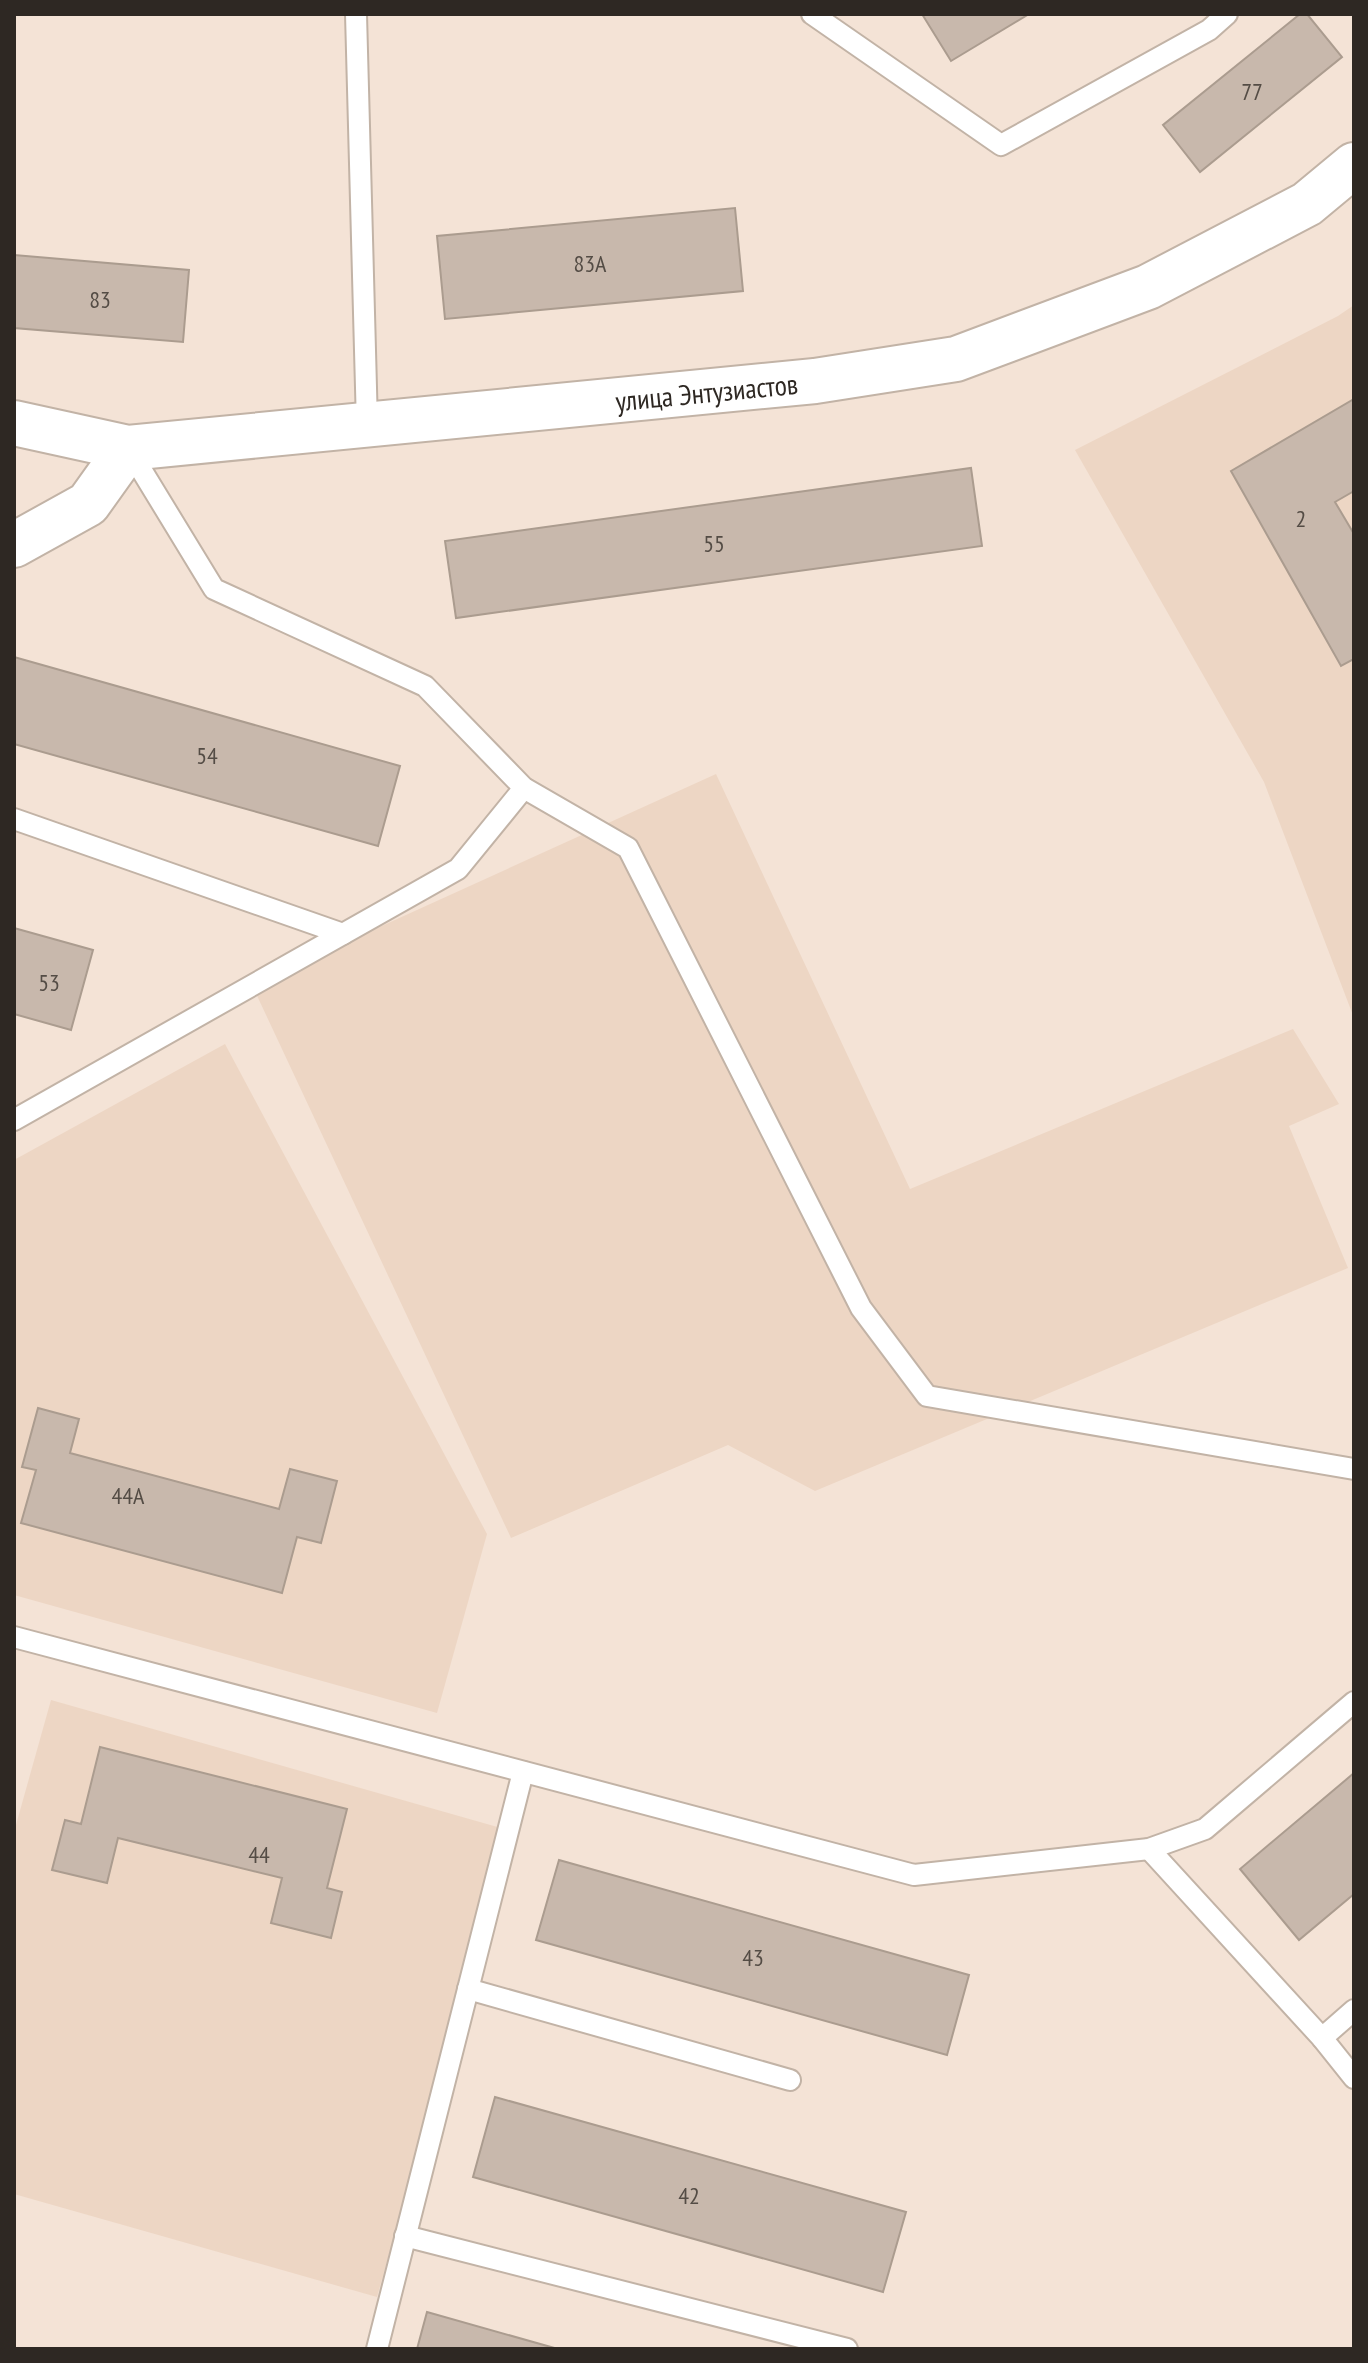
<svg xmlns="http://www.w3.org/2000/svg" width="1368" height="2363" font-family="'PT Sans Narrow',sans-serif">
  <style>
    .built { fill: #edd6c4 }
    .building { fill: #c8b8ac; stroke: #ab9c8f; stroke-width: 2 }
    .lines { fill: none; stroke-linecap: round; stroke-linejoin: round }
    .service-casing { stroke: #c2b3a6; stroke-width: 24 }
    .tertiary-casing { stroke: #c2b3a6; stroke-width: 48 }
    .service { stroke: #fff; stroke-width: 20 }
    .tertiary { stroke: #fff; stroke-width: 44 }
    .labels { text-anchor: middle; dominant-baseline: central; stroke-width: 7; stroke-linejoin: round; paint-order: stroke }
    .number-label { font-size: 24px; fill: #544c45 }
    .street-label { font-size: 28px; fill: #2e2823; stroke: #fff }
  </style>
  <rect width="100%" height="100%" fill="#f4e3d6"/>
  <g class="built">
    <polygon points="1354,305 1354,1018 1264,782 1075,450 1338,316"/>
    <polygon points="716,774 910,1189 1293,1029 1339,1104 1289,1126 1348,1268 815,1491 728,1445 511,1538 252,985"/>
    <polygon points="225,1044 487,1534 437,1713 14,1595 14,1160"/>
    <polygon points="51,1700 508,1830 377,2297 14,2194 14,1832"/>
  </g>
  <g class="building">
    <polygon points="922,14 1029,14 951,61"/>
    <polygon points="1300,14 1307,14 1342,57 1200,172 1163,125"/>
    <polygon points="735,208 743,291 445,319 437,236"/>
    <polygon points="14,255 189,270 183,342 14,328"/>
    <polygon points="1354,399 1354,491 1335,502 1354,534 1354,659 1341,666 1231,471"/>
    <polygon points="971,468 982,546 456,618 445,541"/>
    <polygon points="14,657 400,766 378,846 14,744"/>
    <polygon points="14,928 93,950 71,1030 14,1014"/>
    <polygon points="38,1408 79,1419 70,1453 279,1509 290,1469 337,1481 321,1543 297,1537 282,1593 21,1523 36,1470 22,1467"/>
    <polygon points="100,1747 347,1809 327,1888 342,1892 331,1938 271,1923 282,1878 118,1838 107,1883 52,1870 65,1820 81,1824"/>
    <polygon points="1354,1773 1354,1894 1299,1940 1240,1869"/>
    <polygon points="559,1860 969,1975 947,2055 536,1940"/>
    <polygon points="495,2097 906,2212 883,2292 473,2177"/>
    <polygon points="427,2312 558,2349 417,2349"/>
  </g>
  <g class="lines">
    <defs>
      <g id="service">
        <polyline points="356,14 367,425"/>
        <polyline points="812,14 1001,145 1209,30 1227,14"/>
        <polyline points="128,448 214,589 425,686 524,788 628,848 861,1308 927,1396 1354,1469"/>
        <polyline points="14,819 343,934"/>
        <polyline points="14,1120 458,869 524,788"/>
        <polyline points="14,1637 914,1875 1149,1849 1205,1829 1354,1702"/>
        <polyline points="1149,1849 1322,2038 1354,2078"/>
        <polyline points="468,1989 790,2080"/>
        <polyline points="1322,2038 1354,2010"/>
        <polyline points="405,2236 847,2349"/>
        <polyline points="377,2349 523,1772"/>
      </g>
      <g id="tertiary">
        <path id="s1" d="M 14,423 L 128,448 L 815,381 L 956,359 L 1148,287 L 1307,204 L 1354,165"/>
        <polyline points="14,545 88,504 128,448"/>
      </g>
    </defs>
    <use href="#service" class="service-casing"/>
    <use href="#tertiary" class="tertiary-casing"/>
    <use href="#service" class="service"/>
    <use href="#tertiary" class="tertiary"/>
  </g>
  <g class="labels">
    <g class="number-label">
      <text x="1252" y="91">77</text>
      <text x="590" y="263">83А</text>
      <text x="100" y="299">83</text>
      <text x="1301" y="518">2</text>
      <text x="714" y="543">55</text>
      <text x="207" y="755">54</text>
      <text x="49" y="982">53</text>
      <text x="128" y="1495">44А</text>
      <text x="259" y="1854">44</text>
      <text x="753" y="1957">43</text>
      <text x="689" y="2195">42</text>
    </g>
    <g class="street-label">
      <text stroke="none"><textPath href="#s1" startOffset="698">улица Энтузиастов</textPath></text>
    </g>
  </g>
  <rect width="1368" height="2363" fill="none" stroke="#2e2823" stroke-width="32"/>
</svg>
